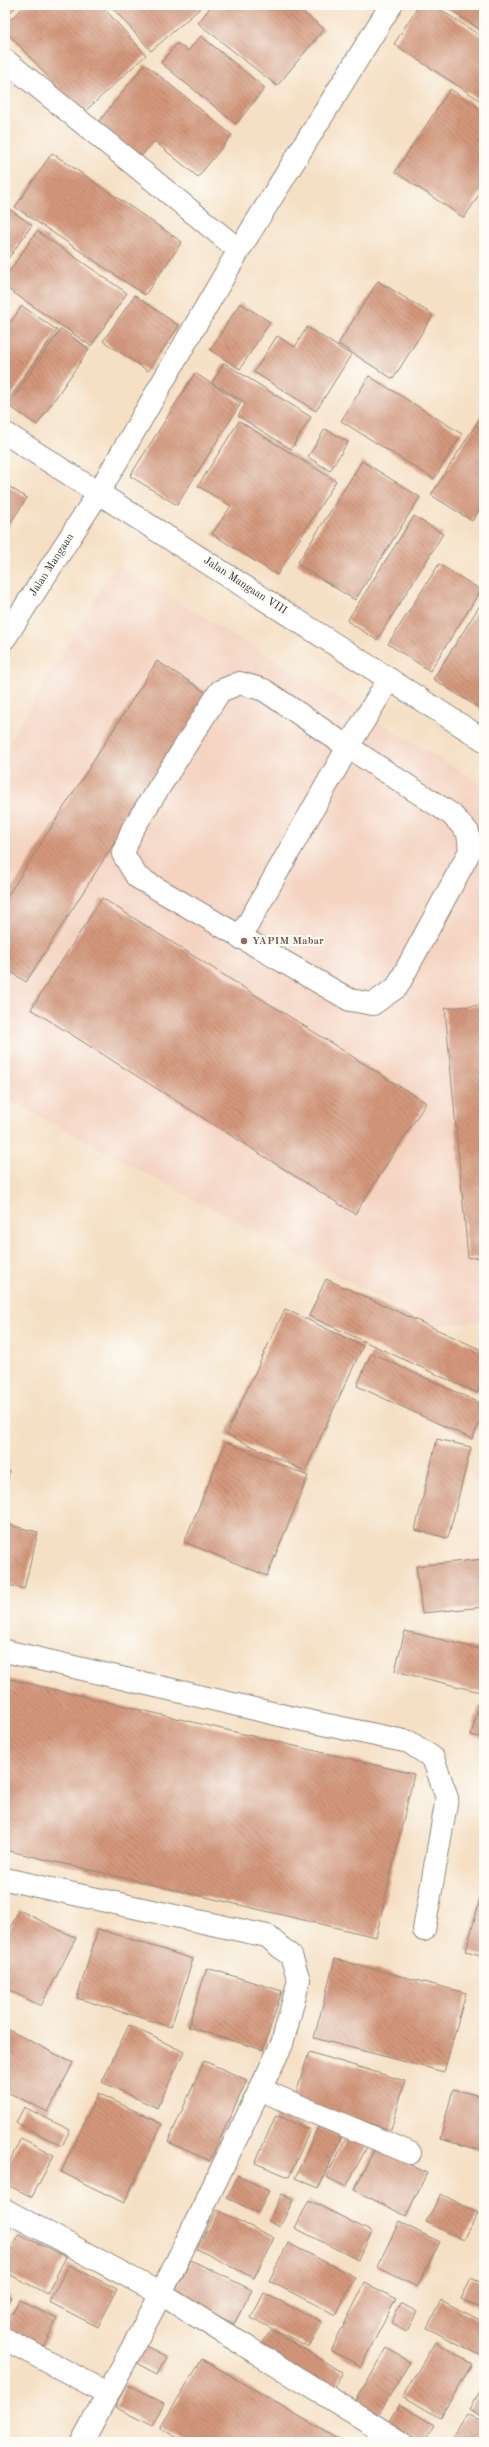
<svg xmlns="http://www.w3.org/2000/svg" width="489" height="2447" font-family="'Old Standard TT',serif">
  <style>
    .built { fill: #f4d3c1 }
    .building { fill: url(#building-back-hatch) }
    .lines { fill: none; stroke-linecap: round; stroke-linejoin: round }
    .minor-casing { stroke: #908678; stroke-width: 24 }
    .minor { stroke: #fff; stroke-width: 22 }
    .education-dot { fill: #8d6e63; stroke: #fdfcf7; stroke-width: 1.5 }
    .labels { text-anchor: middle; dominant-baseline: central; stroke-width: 4; stroke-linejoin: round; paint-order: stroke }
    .street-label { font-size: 11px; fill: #2b2b2b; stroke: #fdfcf7 }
    .education-label { font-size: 11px; font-weight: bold; fill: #785e54; stroke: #fdfcf7; text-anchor: start }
  </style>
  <defs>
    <pattern id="building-back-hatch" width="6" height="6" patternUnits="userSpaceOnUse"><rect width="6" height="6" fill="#d4977c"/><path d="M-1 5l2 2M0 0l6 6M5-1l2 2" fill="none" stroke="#ac7b66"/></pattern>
  </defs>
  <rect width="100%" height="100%" fill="#fdfcf7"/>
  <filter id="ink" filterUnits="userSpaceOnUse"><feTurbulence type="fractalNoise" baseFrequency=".025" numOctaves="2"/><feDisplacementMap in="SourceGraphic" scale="8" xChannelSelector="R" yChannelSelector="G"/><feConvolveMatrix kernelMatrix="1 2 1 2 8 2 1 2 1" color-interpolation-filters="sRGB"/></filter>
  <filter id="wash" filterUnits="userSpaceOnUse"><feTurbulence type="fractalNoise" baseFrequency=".012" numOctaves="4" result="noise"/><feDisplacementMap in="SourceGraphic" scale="16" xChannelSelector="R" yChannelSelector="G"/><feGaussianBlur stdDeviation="0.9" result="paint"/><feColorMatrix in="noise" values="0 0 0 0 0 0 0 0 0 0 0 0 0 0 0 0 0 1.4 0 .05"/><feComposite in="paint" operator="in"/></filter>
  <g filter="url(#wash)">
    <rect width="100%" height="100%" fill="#f5e0c5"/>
    <polygon class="built" points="116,564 484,785 484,1321 432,1326 5,1098 5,749"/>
    <g id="blocks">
      <g class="building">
        <polygon points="5,5 18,5 5,17"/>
        <polygon points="26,5 101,5 146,55 82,114 5,30 5,25"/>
        <polygon points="110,5 204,5 151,51"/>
        <polygon points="212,5 294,5 324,29 277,86 198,23"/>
        <polygon points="419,5 433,5 484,38 484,103 394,44"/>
        <polygon points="443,5 484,5 484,32"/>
        <polygon points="201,36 265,88 236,124 161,63 177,43 188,51"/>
        <polygon points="145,64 232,135 198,177 154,141 138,160 96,125"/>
        <polygon points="450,89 484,111 484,187 464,218 395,172"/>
        <polygon points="52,153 182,242 145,295 15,207"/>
        <polygon points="5,206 32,225 5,263"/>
        <polygon points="37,231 127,293 91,346 5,287 5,278"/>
        <polygon points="378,281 433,315 393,379 338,344"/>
        <polygon points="135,295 179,326 148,371 103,341"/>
        <polygon points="240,303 270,322 240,369 210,350"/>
        <polygon points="22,306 57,330 5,405 5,330"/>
        <polygon points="307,327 351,355 316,411 254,372 277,336 295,347"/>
        <polygon points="61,329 89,349 37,425 8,405"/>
        <polygon points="224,363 311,417 291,449 238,416 246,403 212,383"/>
        <polygon points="195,373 241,403 177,505 130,476"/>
        <polygon points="369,376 462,434 434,479 341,421"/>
        <polygon points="481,416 484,418 484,503 472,521 431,495"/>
        <polygon points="239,421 336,481 277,575 212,534 231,506 198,486"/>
        <polygon points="325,429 348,442 330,471 308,457"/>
        <polygon points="362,461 420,497 355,600 297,564"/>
        <polygon points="5,484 27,498 5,531"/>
        <polygon points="414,516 443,534 377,640 347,621"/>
        <polygon points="439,564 481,590 430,671 388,644"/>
        <polygon points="484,599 484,711 433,679"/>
        <polygon points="157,661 209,694 26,982 5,968 5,900"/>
        <polygon points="102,898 426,1103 355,1214 31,1009"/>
        <polygon points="484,1005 484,1257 468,1258 445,1008"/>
        <polygon points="326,1279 484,1351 484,1378 477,1393 309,1316"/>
        <polygon points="285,1309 363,1346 305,1471 226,1434"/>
        <polygon points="371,1353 484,1405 484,1413 472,1439 357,1386"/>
        <polygon points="437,1439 471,1447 448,1538 415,1530"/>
        <polygon points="226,1442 308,1476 267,1576 184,1542"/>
        <polygon points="5,1470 9,1471 6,1487 5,1487"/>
        <polygon points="5,1524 38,1532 24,1589 5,1584"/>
        <polygon points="484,1559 484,1607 422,1613 416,1566"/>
        <polygon points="405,1631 484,1650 484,1693 395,1671"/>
        <polygon points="5,1678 414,1774 376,1937 5,1850"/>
        <polygon points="479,1706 484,1707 484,1738 471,1735"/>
        <polygon points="484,1884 484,1956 466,1951"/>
        <polygon points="19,1910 76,1938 41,2006 5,1988 5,1939"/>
        <polygon points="98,1929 193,1959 171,2027 77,1998"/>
        <polygon points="335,1959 466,1993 444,2072 314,2038"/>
        <polygon points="207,1968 282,1991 263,2050 188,2027"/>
        <polygon points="129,2025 184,2052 157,2108 102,2082"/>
        <polygon points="5,2028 73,2063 48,2112 5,2091"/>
        <polygon points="309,2052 405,2081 391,2130 294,2100"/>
        <polygon points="204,2061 247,2080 210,2161 168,2142"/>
        <polygon points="453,2089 484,2097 484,2151 440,2139"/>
        <polygon points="98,2093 162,2124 124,2203 61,2172"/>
        <polygon points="24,2107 70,2130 62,2146 16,2123"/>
        <polygon points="276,2115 310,2130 289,2177 255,2163"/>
        <polygon points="318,2127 341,2137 319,2188 295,2178"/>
        <polygon points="347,2137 367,2147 346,2187 326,2177"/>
        <polygon points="21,2138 54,2155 32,2197 5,2184 5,2171"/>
        <polygon points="375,2148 427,2173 406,2216 354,2190"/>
        <polygon points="238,2175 269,2191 258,2213 227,2198"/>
        <polygon points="282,2194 293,2200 280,2227 268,2221"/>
        <polygon points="441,2194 478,2213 464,2240 426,2222"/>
        <polygon points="309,2200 372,2232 358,2260 295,2228"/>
        <polygon points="217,2210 274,2238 254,2278 197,2249"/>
        <polygon points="399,2222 440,2242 417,2287 377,2267"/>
        <polygon points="5,2226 11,2229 5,2242"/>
        <polygon points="19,2234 66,2257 47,2294 5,2272 5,2262"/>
        <polygon points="288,2243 355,2277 336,2315 269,2281"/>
        <polygon points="191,2260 252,2290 234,2324 174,2294"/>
        <polygon points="69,2265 117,2289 98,2327 49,2302"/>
        <polygon points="471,2278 484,2284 484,2310 461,2299"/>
        <polygon points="365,2283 396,2299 361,2366 331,2351"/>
        <polygon points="264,2293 322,2322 309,2347 251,2318"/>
        <polygon points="5,2294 11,2297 5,2309"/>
        <polygon points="19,2300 57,2319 40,2353 5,2335 5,2327"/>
        <polygon points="441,2300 484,2322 484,2357 427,2328"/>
        <polygon points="401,2303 417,2312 407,2331 391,2323"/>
        <polygon points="271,2330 343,2372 332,2391 259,2348"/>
        <polygon points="435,2342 472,2364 440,2418 403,2396"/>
        <polygon points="144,2345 167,2357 158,2374 135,2362"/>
        <polygon points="387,2348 410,2362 374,2422 352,2408"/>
        <polygon points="202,2359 343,2442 185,2442 160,2428"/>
        <polygon points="126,2384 164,2403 152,2426 115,2407"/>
        <polygon points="484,2385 484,2418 469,2409"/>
        <polygon points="399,2404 434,2425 424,2442 415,2442 386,2426"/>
        <polygon points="467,2414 484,2424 484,2442 450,2442"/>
      </g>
    </g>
  </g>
  <g filter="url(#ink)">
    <use href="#blocks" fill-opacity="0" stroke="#908678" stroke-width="1"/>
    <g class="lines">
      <defs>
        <g id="minor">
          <polyline points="5,60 239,250"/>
          <polyline points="5,433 484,740"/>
          <polyline points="5,638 99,492 239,250 391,5"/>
          <polyline points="240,938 348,747 451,814 468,832 470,851 397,987 373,1004 350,1000 137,877 123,854 132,830 220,691 240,683 264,690 348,747 389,679"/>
          <polyline points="5,1651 289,1717 409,1742 433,1758 447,1798 424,1930"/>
          <polyline points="5,1879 267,1936 291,1956 299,1980 282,2044 161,2294 82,2442"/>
          <polyline points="261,2090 410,2153"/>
          <polyline points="5,2210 161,2294 401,2442"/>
          <polyline points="5,2339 107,2393"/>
        </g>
      </defs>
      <use href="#minor" class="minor-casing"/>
      <use href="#minor" class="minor"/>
    </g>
  </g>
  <circle class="education-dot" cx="244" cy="941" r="4"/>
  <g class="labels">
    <g class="street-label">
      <text transform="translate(52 565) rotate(-57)">Jalan Mangaan</text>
      <text transform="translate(245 586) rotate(33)">Jalan Mangaan VIII</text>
    </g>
    <g class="education-label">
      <text x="252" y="941">YAPIM Mabar</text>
    </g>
  </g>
  <rect width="489" height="2447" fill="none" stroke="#fdfcf7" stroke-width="20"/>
</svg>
